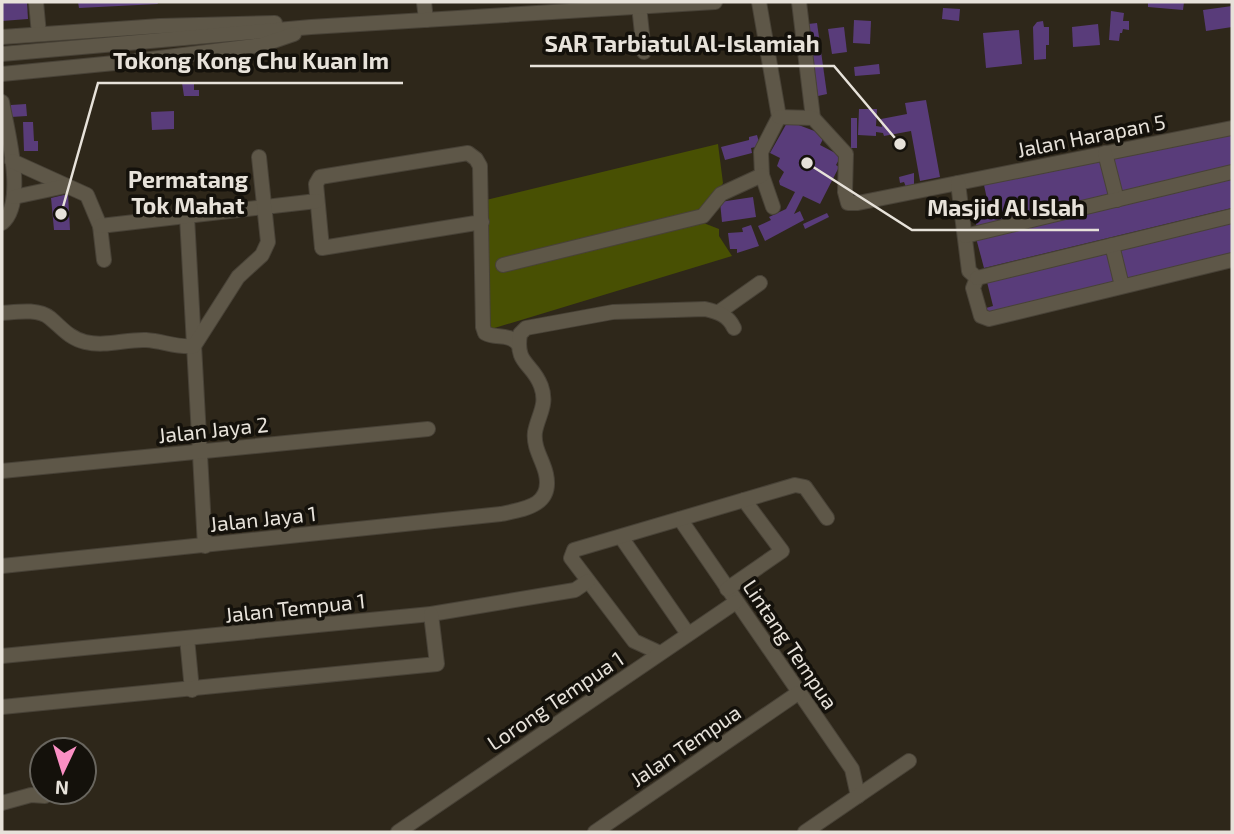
<svg xmlns="http://www.w3.org/2000/svg" width="1234" height="834" font-family="'Exo 2',sans-serif">
  <style>
    .green { fill: #485003 }
    .building { fill: #593c7a }
    .lines { fill: none; stroke-linecap: round; stroke-linejoin: round }
    .minor-casing { stroke: #484237; stroke-width: 16 }
    .minor { stroke: #5e5748; stroke-width: 14 }
    .labels { text-anchor: middle; dominant-baseline: central; stroke-width: 7; stroke-linejoin: round; paint-order: stroke }
    .street-label { font-size: 21px; fill: #e7e2da; stroke: #14110b }
    .neighbourhood-label { font-size: 23px; font-weight: bold; fill: #e7e2da; stroke: #14110b }
    .leader { fill: none; stroke: #e7e2da; stroke-width: 2.5 }
    .callout-dot { fill: #e7e2da; stroke: #14110b; stroke-width: 2.5 }
    .callout-label { font-size: 23px; text-anchor: middle; font-weight: bold; fill: #e7e2da; stroke: #14110b; stroke-width: 7; stroke-linejoin: round; paint-order: stroke }
  </style>
  <rect width="100%" height="100%" fill="#2e271a"/>
  <polygon class="green" points="718,144 723,183 701,222 719,229 719,236 732,256 488,330 486,200"/>
  <g class="building">
    <polygon points="2,2 27,2 28,19 2,21"/>
    <polygon points="78,2 157,2 158,4 79,8"/>
    <polygon points="1148,2 1184,2 1183,10 1148,7"/>
    <polygon points="1232,6 1232,27 1206,31 1203,10"/>
    <polygon points="943,8 960,9 959,21 942,19"/>
    <polygon points="1111,11 1124,13 1123,21 1129,21 1129,30 1123,29 1122,33 1120,33 1119,41 1109,40"/>
    <polygon points="854,20 871,21 870,44 853,43"/>
    <polygon points="1043,21 1044,27 1049,27 1049,45 1046,45 1046,59 1034,60 1033,27 1037,22"/>
    <polygon points="817,23 827,94 818,96 808,24"/>
    <polygon points="1098,24 1100,45 1073,47 1072,27"/>
    <polygon points="844,27 847,52 832,54 828,29"/>
    <polygon points="1019,30 1022,64 986,68 983,33"/>
    <polygon points="879,64 880,74 855,76 854,67"/>
    <polygon points="182,83 194,83 194,90 199,90 199,96 184,96"/>
    <polygon points="926,100 940,177 920,181 911,131 884,136 883,133 876,132 876,136 858,135 859,109 877,109 876,126 882,127 881,119 907,114 905,103"/>
    <polygon points="26,104 27,116 11,117 11,105"/>
    <polygon points="174,111 174,129 152,130 151,112"/>
    <rect x="851" y="118" width="6" height="30"/>
    <polygon points="788,121 825,135 820,145 841,156 836,165 839,167 820,204 803,196 794,214 800,211 804,220 765,241 758,226 771,220 769,217 786,209 795,192 780,185 779,181 784,172 777,166 780,158 770,153"/>
    <polygon points="23,122 33,122 34,141 38,141 38,151 24,151"/>
    <polygon points="1232,133 1232,167 1121,193 1113,159"/>
    <polygon points="757,135 760,146 751,148 752,153 725,160 721,147 749,140 749,137"/>
    <polygon points="1103,160 1110,196 977,228 972,207 988,204 984,185"/>
    <polygon points="914,173 914,185 906,187 904,182 900,183 899,177"/>
    <polygon points="1232,176 1232,208 984,268 976,238"/>
    <polygon points="68,194 70,230 54,230 51,198"/>
    <polygon points="753,197 756,217 722,222 720,202"/>
    <polygon points="827,213 829,217 805,229 803,224"/>
    <polygon points="1232,223 1232,255 1128,280 1120,250"/>
    <polygon points="751,225 759,246 737,253 737,249 730,249 728,233 743,232 742,228"/>
    <polygon points="1111,253 1118,282 987,313 986,308 993,306 987,282"/>
  </g>
  <g class="lines">
    <defs>
      <g id="minor">
        <polyline points="36,2 39,34"/>
        <polyline points="424,2 426,20"/>
        <polyline points="759,2 779,117 761,152 762,175 773,207"/>
        <polyline points="799,2 813,118"/>
        <polyline points="639,6 644,52"/>
        <polyline points="2,37 160,26 275,23"/>
        <polyline points="2,54 311,27 715,2"/>
        <polyline points="2,74 135,61 262,45 294,34"/>
        <path d="M 2,102 C 7,130 27,203 2,223"/>
        <polyline points="779,117 813,118 846,154 845,192 848,203 858,203 1232,128"/>
        <polyline points="1105,153 1117,200"/>
        <polyline points="12,161 87,195 100,226 104,260"/>
        <polyline points="958,183 969,271 977,278"/>
        <polyline points="14,197 66,186"/>
        <polyline points="187,217 205,546"/>
        <path d="M 482,222 L 322,248 L 316,184 L 320,177 L 468,153 L 476,159 L 480,166 L 483,327 L 485,333 C 496,339 509,333 518,344"/>
        <polyline points="100,226 317,201"/>
        <polyline points="965,236 1232,172"/>
        <polyline points="1112,245 1122,286"/>
        <polyline points="503,265 703,216 721,194 762,175"/>
        <polyline points="977,278 973,288 981,316 989,319 1232,260"/>
        <polyline points="977,278 1232,216"/>
        <polyline points="719,312 760,283"/>
        <path d="M 2,313 C 16,312 38,308 50,318 C 62,328 69,338 85,342 C 106,347 126,339 146,340 C 163,341 177,348 194,346 L 238,277 L 262,255 L 268,242 L 259,157"/>
        <polyline points="2,471 428,429"/>
        <polyline points="680,519 852,769 858,796"/>
        <polyline points="621,537 688,634"/>
        <path d="M 2,566 L 501,514 C 524,509 553,506 546,474 C 543,460 533,448 535,432 C 538,415 548,405 541,386 C 532,362 515,365 520,334 L 526,328 L 613,312 L 705,309 C 718,312 728,315 734,328"/>
        <polyline points="727,589 782,551 744,500"/>
        <polyline points="187,638 192,690"/>
        <polyline points="660,653 634,641 571,558 574,550 795,485 805,487 827,518"/>
        <polyline points="2,656 431,614 575,590 588,581"/>
        <polyline points="2,707 437,664 431,614"/>
        <polyline points="2,803 31,795 45,796"/>
        <polyline points="398,832 736,602"/>
        <polyline points="595,832 798,693"/>
        <polyline points="805,832 909,761"/>
      </g>
    </defs>
    <use href="#minor" class="minor-casing"/>
    <use href="#minor" class="minor"/>
  </g>
  <g class="labels">
    <g class="street-label">
      <text transform="translate(1091 135) rotate(-11)">Jalan Harapan 5</text>
      <text transform="translate(213 429) rotate(-6)">Jalan Jaya 2</text>
      <text transform="translate(263 518) rotate(-6)">Jalan Jaya 1</text>
      <text transform="translate(295 607) rotate(-6)">Jalan Tempua 1</text>
      <text transform="translate(791 644) rotate(56)">Lintang Tempua</text>
      <text transform="translate(555 700) rotate(-34)">Lorong Tempua 1</text>
      <text transform="translate(685 745) rotate(-34)">Jalan Tempua</text>
    </g>
    <g class="neighbourhood-label">
      <text x="188" y="179">Permatang<tspan x="188" dy="26">Tok Mahat</tspan></text>
    </g>
  </g>
  <path class="leader" d="M900 144L834 66H530M61 214L98 83H403M807 163L912 230H1099"/>
  <g class="callout-dot">
    <circle cx="900" cy="144" r="7"/>
    <circle cx="61" cy="214" r="7"/>
    <circle cx="807" cy="163" r="7"/>
  </g>
  <g class="callout-label">
    <text x="682" y="52">SAR Tarbiatul Al-Islamiah</text>
    <text x="251" y="69">Tokong Kong Chu Kuan Im</text>
    <text x="1006" y="216">Masjid Al Islah</text>
  </g>
  <rect width="1234" height="834" fill="none" stroke="#e7e2da" stroke-width="7"/>
  <g transform="translate(63 771) rotate(184)"><circle r="33" fill="#14110b" stroke="#68655e" stroke-width="2"/>
  <path d="M0-5L12 26L0 18L-12 26Z" fill="#fb8fc4"/>
  <text y="-10" font-size="19" font-weight="bold" text-anchor="middle" fill="#e7e2da">N</text>
  </g>
</svg>
